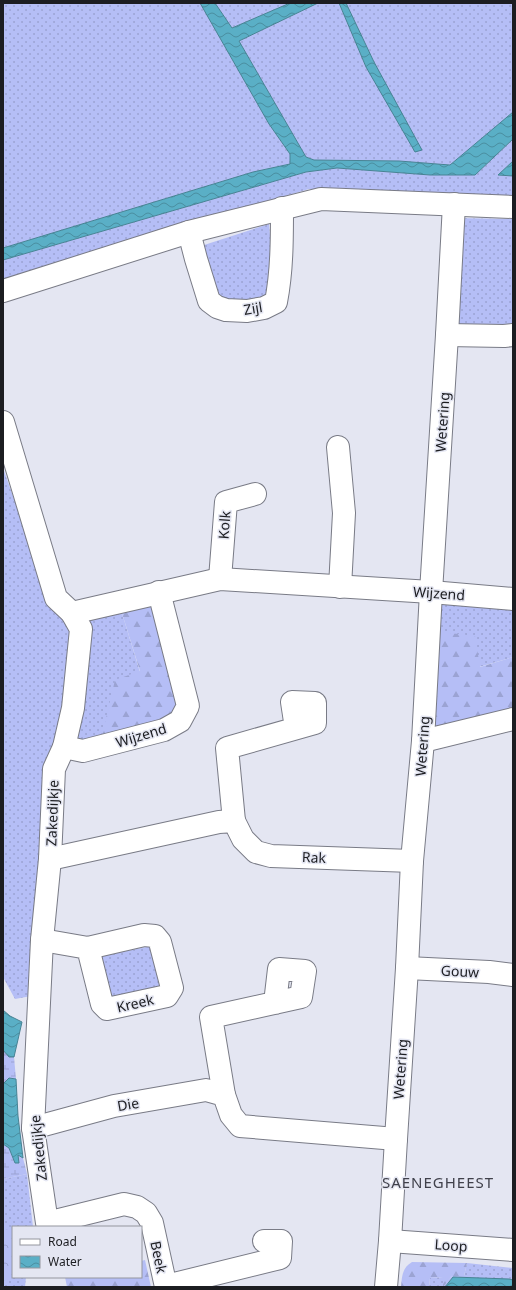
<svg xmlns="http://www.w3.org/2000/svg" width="516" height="1290" font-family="'Noto Sans',sans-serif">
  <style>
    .grass { fill: url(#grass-dots) }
    .forest { fill: url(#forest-firs) }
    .wetland { fill: url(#wetland-marsh) }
    .park { fill: url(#park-crowns) }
    .water { fill: url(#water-waves); stroke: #478394 }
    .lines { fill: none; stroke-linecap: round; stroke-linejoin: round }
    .minor-casing { stroke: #797b86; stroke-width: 24 }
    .minor { stroke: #fff; stroke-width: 22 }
    .labels { text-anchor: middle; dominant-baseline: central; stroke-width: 3; stroke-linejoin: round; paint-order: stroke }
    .street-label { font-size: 14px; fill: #1c1d21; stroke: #e4e6f2 }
    .neighbourhood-label { font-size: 15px; letter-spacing: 1px; fill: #40414b; stroke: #e4e6f2 }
  </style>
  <defs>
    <pattern id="grass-dots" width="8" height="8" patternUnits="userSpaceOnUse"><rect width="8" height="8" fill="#b5bef6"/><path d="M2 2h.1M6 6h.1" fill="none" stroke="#9ba3d3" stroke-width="1.8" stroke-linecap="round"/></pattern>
    <pattern id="forest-firs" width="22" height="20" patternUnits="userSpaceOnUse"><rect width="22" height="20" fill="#b5bef6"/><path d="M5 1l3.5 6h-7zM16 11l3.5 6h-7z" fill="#9ba3d3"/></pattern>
    <pattern id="wetland-marsh" width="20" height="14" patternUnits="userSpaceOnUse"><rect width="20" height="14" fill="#b5bef6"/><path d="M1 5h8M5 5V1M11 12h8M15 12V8" fill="none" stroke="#9ba3d3"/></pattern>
    <pattern id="park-crowns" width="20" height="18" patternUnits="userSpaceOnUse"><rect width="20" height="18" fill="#b5bef6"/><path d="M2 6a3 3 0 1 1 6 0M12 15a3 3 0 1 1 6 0" fill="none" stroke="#9ba3d3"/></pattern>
    <pattern id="water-waves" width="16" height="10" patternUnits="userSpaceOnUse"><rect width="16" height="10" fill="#5aafc6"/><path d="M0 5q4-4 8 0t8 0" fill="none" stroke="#4a8ea0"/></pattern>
  </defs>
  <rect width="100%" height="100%" fill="#e4e6f2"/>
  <g class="grass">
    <polygon points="3,3 200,3 269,124 290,154 290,164 253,172 3,248"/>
    <polygon points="215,3 290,3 232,28"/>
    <polygon points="318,3 339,3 366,67 374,62 346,3 513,3 513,112 450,165 399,161 314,160 306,157 239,41"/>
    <polygon points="513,139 513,161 498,175 513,176 513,202 309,189 3,279 3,260 306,172 337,168 430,175 475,175"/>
    <polygon points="455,218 513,219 513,326 453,328"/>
    <path d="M 269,224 C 270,235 275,280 270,289 C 269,291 264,297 262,298 C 254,302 228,299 219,299 L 201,246 Z"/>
    <polygon points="3,468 52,606 70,628 31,996 15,999 3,977"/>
    <polygon points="442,603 513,607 513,657 479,667 433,631"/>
    <polygon points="121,610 140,672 100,744 74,744 87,619"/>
    <polygon points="151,946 161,982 156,994 112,1003 98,957"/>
    <polygon points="27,1174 33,1227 13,1227 13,1277 26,1277 25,1287 3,1287 3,1179"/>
    <polygon points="467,1263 513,1268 513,1280 453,1277 445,1287 429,1287 430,1278 443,1277 443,1286 452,1276 464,1276"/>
  </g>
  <g class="forest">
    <polygon points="153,602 182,718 100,744 115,680 140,671 121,610"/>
    <polygon points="433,631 475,636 480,667 513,657 513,714 428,733"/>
    <polygon points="145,1260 151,1287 67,1287 65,1277 141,1277 141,1261"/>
    <path d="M 412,1262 L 467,1263 L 464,1276 L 452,1276 L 443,1287 L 443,1277 L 430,1278 L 429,1287 L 401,1287 C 402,1276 402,1268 412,1262 Z"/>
  </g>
  <g class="wetland">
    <polygon points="3,1050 9,1057 14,1057 16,1079 9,1078 3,1084"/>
    <polygon points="3,1144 9,1148 15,1163 18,1155 23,1158 27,1174 3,1179"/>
  </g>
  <polygon class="park" points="3,1228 13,1232 13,1277 16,1277 3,1281"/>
  <g class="water">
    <polygon points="200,3 215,3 232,28 290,3 318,3 239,41 306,157 314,160 399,161 450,165 513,112 513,139 475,175 430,175 337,168 306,172 3,260 3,248 253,172 290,164 290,154 269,124"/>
    <polygon points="339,3 346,3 374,62 422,150 415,152 366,67"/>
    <polygon points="513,161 513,176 498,175"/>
    <polygon points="3,1010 10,1016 22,1022 14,1057 9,1057 3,1050"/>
    <polygon points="9,1078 16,1079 18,1116 23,1158 18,1155 19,1163 15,1163 9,1148 3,1144 3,1084"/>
    <polygon points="453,1277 509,1279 513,1280 513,1287 445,1287"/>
  </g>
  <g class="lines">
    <defs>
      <g id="minor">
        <path d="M 189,232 L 196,259 L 209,301 L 217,307 L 226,310 L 247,311 L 264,308 L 276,302 C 282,271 282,239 282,208"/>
        <polyline points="3,291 189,232 321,199 513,207"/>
        <polyline points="447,335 504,336 513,335"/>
        <polyline points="3,422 56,598 72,613 81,629 73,708 64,747 54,769 50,859 42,940 33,1128 47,1223 124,1204 137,1207 146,1213 152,1223 166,1287"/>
        <polyline points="338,447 344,513 340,587"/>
        <polyline points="220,579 226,502 255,494"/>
        <polyline points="72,613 220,579 431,592 513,599"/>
        <polyline points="423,741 513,719"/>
        <polyline points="64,747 83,751 164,730 180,721 188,706 159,592"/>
        <polyline points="234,821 227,748 315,723 315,703 292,702 296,728"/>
        <polyline points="50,859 219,822 234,821 243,839 256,852 271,856 412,861"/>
        <polyline points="42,940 88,948 144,935 155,936 160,942 172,988 167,996 107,1009 102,1004 88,948"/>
        <polyline points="407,968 489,972 513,975"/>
        <polyline points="224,1095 211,1017 301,997 305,971 279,969 275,1003"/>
        <polyline points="33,1128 114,1106 206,1090 224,1095 231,1115 240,1126 396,1139"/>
        <polyline points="390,1241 513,1250"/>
        <polyline points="166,1286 280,1258 281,1241 264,1241"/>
        <polyline points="386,1287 390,1241 396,1139 407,968 412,861 423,741 431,592 447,335 454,204"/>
      </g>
    </defs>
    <use href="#minor" class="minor-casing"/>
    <use href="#minor" class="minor"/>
  </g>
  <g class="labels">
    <g class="street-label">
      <text transform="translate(253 308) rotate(-9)">Zijl</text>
      <text transform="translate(442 422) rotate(-86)">Wetering</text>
      <text transform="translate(224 525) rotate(-86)">Kolk</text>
      <text transform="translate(439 593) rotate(4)">Wijzend</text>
      <text transform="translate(141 735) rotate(-17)">Wijzend</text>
      <text transform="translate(422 746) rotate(-86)">Wetering</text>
      <text transform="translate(52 813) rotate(-88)">Zakedijkje</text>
      <text transform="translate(314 857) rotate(2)">Rak</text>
      <text transform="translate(460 971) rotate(3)">Gouw</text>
      <text transform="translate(135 1003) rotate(-13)">Kreek</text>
      <text transform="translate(400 1069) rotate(-86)">Wetering</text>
      <text transform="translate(128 1104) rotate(-10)">Die</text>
      <text transform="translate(38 1148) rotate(-96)">Zakedijkje</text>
      <text transform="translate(451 1245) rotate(4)">Loop</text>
      <text transform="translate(159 1257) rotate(78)">Beek</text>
    </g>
    <g class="neighbourhood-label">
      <text x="438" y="1182">SAENEGHEEST</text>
    </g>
  </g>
  <rect width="516" height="1290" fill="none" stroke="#1c1d21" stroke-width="8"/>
  <rect x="12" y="1226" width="130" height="52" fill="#e4e6f2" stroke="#94969e"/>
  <rect x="20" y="1239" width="20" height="6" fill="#ffffff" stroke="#94969e"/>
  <text x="48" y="1246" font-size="12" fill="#1c1d21">Road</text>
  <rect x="20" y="1256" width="20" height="12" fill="url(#water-waves)" stroke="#94969e"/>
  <text x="48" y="1266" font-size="12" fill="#1c1d21">Water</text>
</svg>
